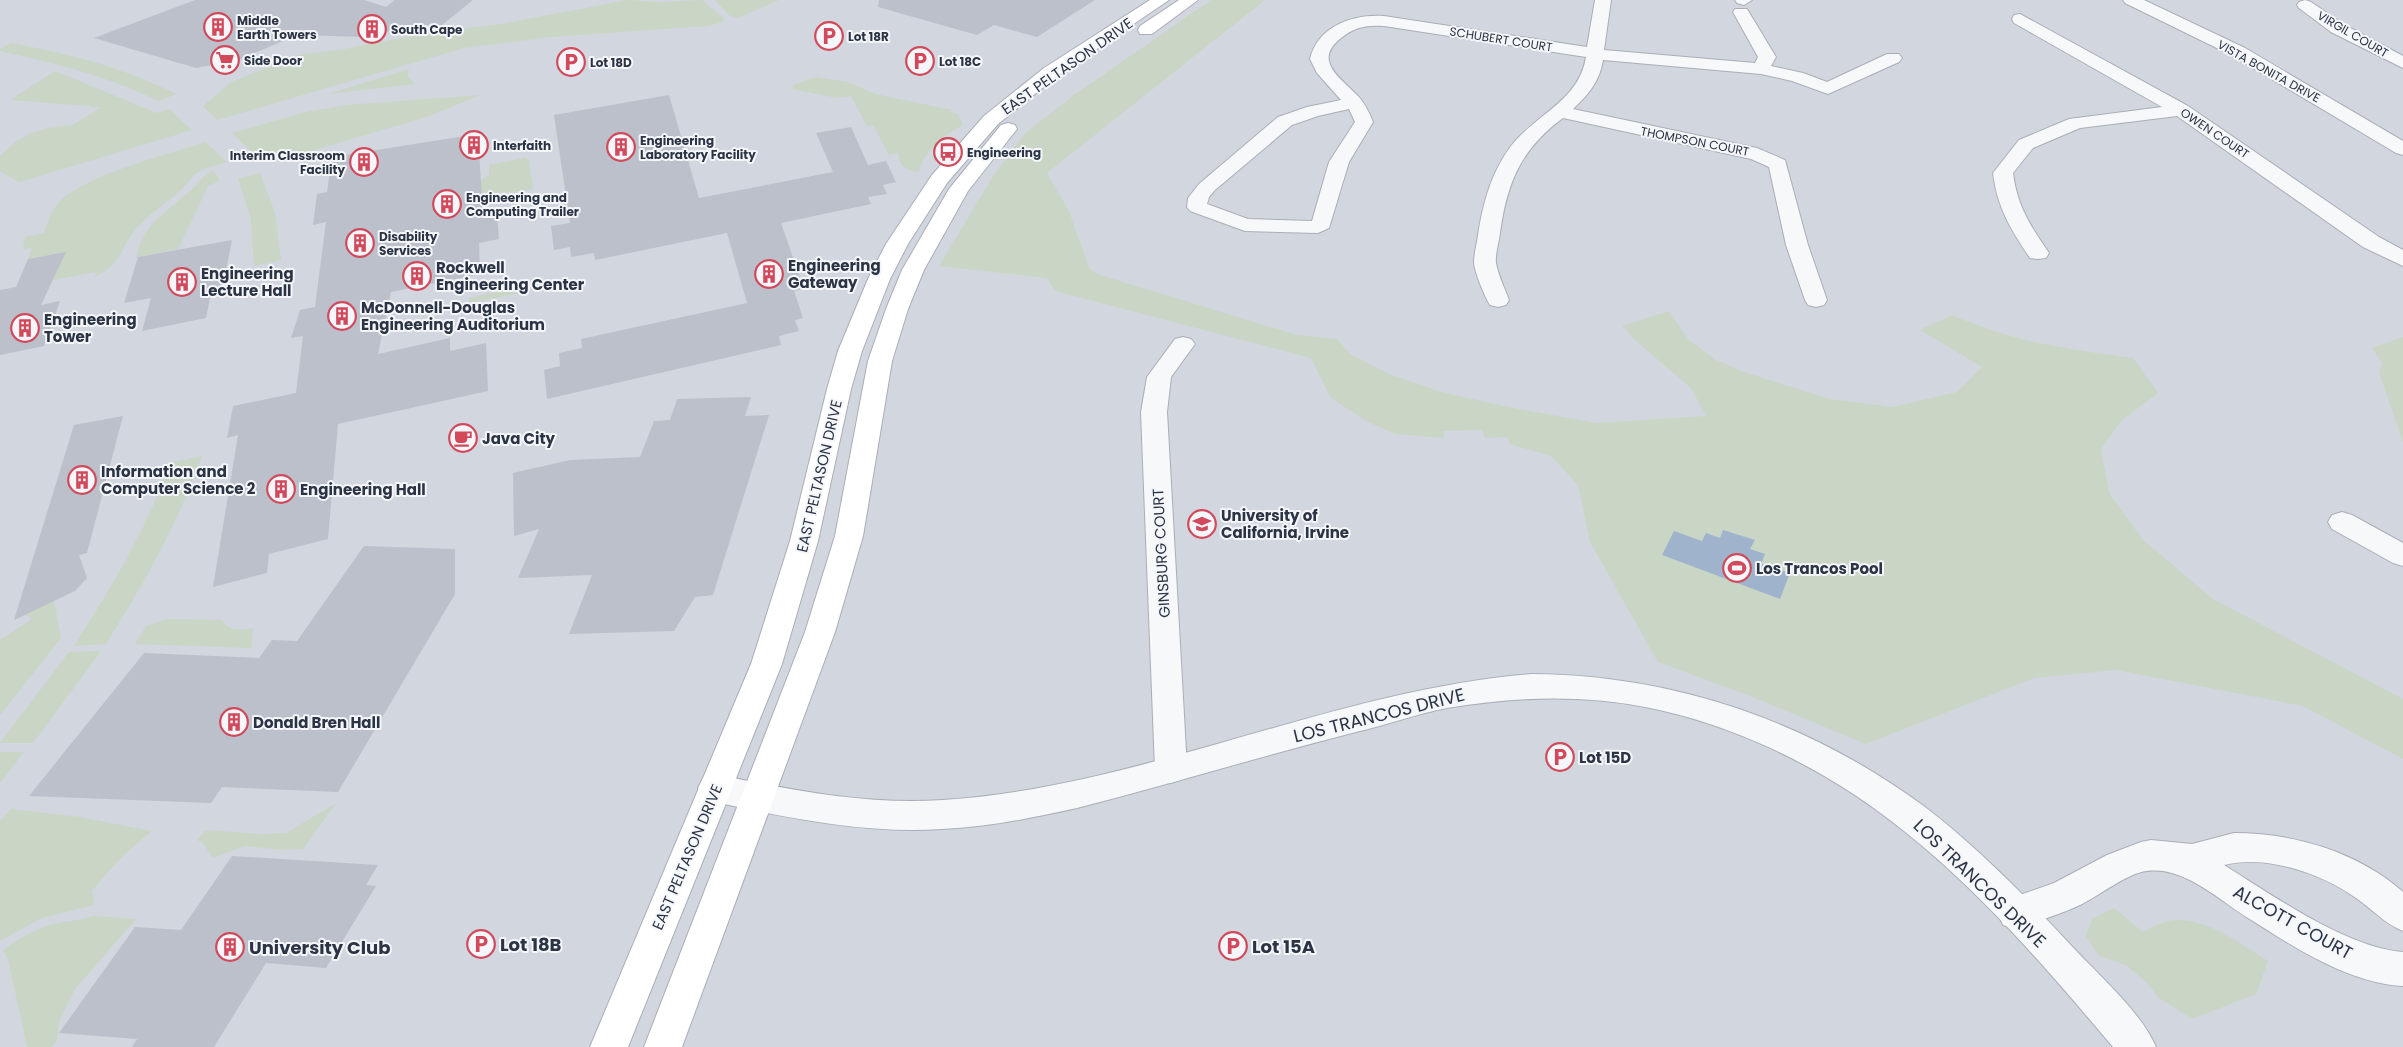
<svg xmlns="http://www.w3.org/2000/svg" width="2403" height="1047" font-family="Poppins,sans-serif">
  <style>
    .built { fill: #d2d6de }
    .green { fill: #c9d6c5 }
    .water { fill: #9fb4cc }
    .building { fill: #bbc0ca }
    .lines { fill: none; stroke-linecap: round; stroke-linejoin: round }
    .minor-casing { stroke: #a9aeb7; stroke-width: 2 }
    .tertiary-casing { stroke: #a9aeb7; stroke-width: 2 }
    .secondary-casing { stroke: #a9aeb7; stroke-width: 2 }
    .minor { fill: #f7f8fa; fill-rule: evenodd }
    .tertiary { fill: #f7f8fa; fill-rule: evenodd }
    .secondary { fill: #fff; fill-rule: evenodd }
    .labels { text-anchor: middle; dominant-baseline: central; stroke-width: 4; stroke-linejoin: round; paint-order: stroke }
    .far-poi-label { font-size: 12px; font-weight: bold; fill: #2b3445; stroke: #f4f6f9; text-anchor: start }
    .far-street-label { font-size: 12px; fill: #2b3445; stroke: #f4f6f9 }
    .street-label { font-size: 15px; fill: #2b3445; stroke: #f4f6f9 }
    .poi-label { font-size: 15px; font-weight: bold; fill: #2b3445; stroke: #f4f6f9; text-anchor: start }
    .near-street-label { font-size: 18px; fill: #2b3445; stroke: #f4f6f9 }
    .near-poi-label { font-size: 18px; font-weight: bold; fill: #2b3445; stroke: #f4f6f9; text-anchor: start }
  </style>
  <rect width="100%" height="100%" fill="#e4e7ec"/>
  <rect class="built" x="0" y="0" width="2403" height="1047"/>
  <g class="green">
    <polygon points="627,0 657,2 702,0 724,18 722,22 708,26 551,37 464,48 217,120 203,106 231,82 298,55 344,49 433,32 501,24"/>
    <polygon points="715,0 779,0 738,18 730,16"/>
    <path d="M 1211,0 L 1265,0 L 1047,173 L 1069,211 L 1089,268 L 1097,274 L 1297,335 L 1337,339 L 1350,354 L 1389,374 L 1441,392 L 1518,409 L 1597,423 L 1706,416 L 1691,388 L 1636,341 L 1622,326 L 1669,311 L 1688,339 L 1716,360 L 1744,372 L 1830,399 L 1893,407 L 1957,392 L 1982,367 L 1920,330 L 1952,315 C 2014,342 2066,349 2133,358 L 2158,393 L 2121,421 L 2101,449 L 2109,493 L 2143,540 L 2213,599 L 2403,699 L 2403,759 L 2303,706 L 2116,670 L 2034,678 L 1866,744 L 1750,696 L 1658,662 L 1590,542 L 1578,485 L 1551,456 L 1510,444 L 1507,437 L 1485,438 L 1482,430 L 1443,431 L 1444,438 L 1395,434 L 1368,422 L 1331,398 L 1311,358 L 1055,291 L 1047,278 L 939,266 L 990,181 L 1024,134 L 1074,95 Z"/>
    <path d="M 11,43 C 69,54 123,67 176,94 L 159,101 C 103,75 59,64 0,51 L 0,49 Z"/>
    <polygon points="409,69 407,76 415,84 328,94"/>
    <polygon points="55,71 157,113 169,109 192,130 20,182 0,172 0,156 13,144 28,134 48,128 73,125 101,107 10,100"/>
    <path d="M 815,77 L 848,82 L 875,94 L 952,110 L 950,112 L 958,114 L 963,125 C 946,133 922,153 919,172 C 906,171 899,166 898,153 L 889,155 L 873,125 L 867,126 L 851,96 L 837,98 L 792,89 L 794,85 Z"/>
    <polygon points="480,95 430,116 311,151 271,154 258,158 232,133 306,112 347,105"/>
    <path d="M 205,142 L 227,162 C 217,165 207,167 198,172 C 191,177 188,183 182,189 C 168,203 149,213 136,229 C 118,251 124,262 95,277 L 96,272 L 53,280 L 65,252 L 28,259 L 32,248 L 23,249 L 25,237 L 44,233 C 48,222 51,211 59,202 C 86,174 167,155 205,142 Z"/>
    <path d="M 525,158 L 529,160 L 533,189 C 515,193 499,191 481,194 L 480,180 L 489,175 L 489,165 Z"/>
    <path d="M 213,170 L 220,181 L 208,186 L 178,249 L 136,257 C 145,221 168,212 192,189 C 200,182 203,175 213,170 Z"/>
    <polygon points="260,173 275,213 281,260 254,266 251,219 238,179"/>
    <polygon points="519,287 520,293 469,303 469,298"/>
    <polygon points="2403,337 2403,442 2379,372 2382,363 2372,348"/>
    <path d="M 202,456 C 176,527 146,580 106,644 L 74,646 C 112,586 146,531 170,463 Z"/>
    <polygon points="54,601 61,638 0,715 0,640 32,619 24,614"/>
    <path d="M 168,619 L 222,620 C 228,632 242,630 253,628 L 251,648 L 135,644 L 146,626 Z"/>
    <polygon points="101,651 33,743 0,743 69,652"/>
    <polygon points="0,752 24,752 0,783"/>
    <polygon points="336,803 303,849 283,850 245,846 213,858 202,842 197,840 206,830 261,834 286,833"/>
    <path d="M 11,809 L 80,817 L 152,831 C 129,849 110,868 92,891 L 94,905 L 42,918 L 0,941 L 0,821 Z"/>
    <path d="M 2114,908 L 2143,932 C 2153,927 2165,920 2176,920 C 2209,919 2241,944 2268,961 L 2256,994 L 2192,1019 L 2159,998 L 2147,983 L 2126,965 L 2099,956 L 2086,936 L 2092,919 Z"/>
    <path d="M 93,916 L 136,919 L 75,989 L 59,1021 L 57,1040 L 52,1047 L 27,1047 L 8,959 L 3,950 C 17,940 33,930 50,925 C 64,921 78,921 93,916 Z"/>
  </g>
  <polygon class="water" points="1723,530 1755,540 1750,549 1765,554 1761,564 1790,573 1780,599 1662,555 1674,531 1702,541 1706,533 1720,538"/>
  <g class="building">
    <polygon points="195,0 364,0 386,7 395,0 473,0 442,25 397,25 385,34 370,33 365,37 297,35 238,60 196,68 94,38"/>
    <polygon points="879,0 1095,0 1037,37 994,25 977,35 878,7"/>
    <polygon points="669,95 699,198 833,172 816,133 851,127 868,165 886,161 896,182 883,185 887,194 868,197 871,204 781,223 804,289 794,291 803,318 795,320 799,331 779,336 781,345 547,399 544,370 560,366 559,353 582,348 581,339 747,303 727,233 595,260 594,253 571,257 570,247 554,250 551,226 570,223 554,115"/>
    <polygon points="478,134 483,216 497,213 499,239 479,243 480,274 391,292 378,354 450,338 450,351 486,343 488,391 338,424 328,539 269,554 267,573 213,587 238,435 227,438 233,406 296,393 303,336 291,338 300,310 315,307 326,222 313,225 317,194 327,192 332,157"/>
    <polygon points="232,240 222,291 211,293 206,318 142,331 151,298 124,303 138,257"/>
    <polygon points="66,252 41,305 60,301 44,346 0,355 0,290 16,287 28,259"/>
    <polygon points="751,397 745,416 769,415 713,595 695,597 674,631 569,634 592,575 518,578 539,529 514,536 513,473 570,460 640,457 654,421 670,420 677,399"/>
    <polygon points="123,416 87,553 79,555 87,578 75,591 14,620 74,425"/>
    <polygon points="364,546 455,549 455,594 338,792 222,787 211,803 29,796 144,653 259,658 272,640 297,641"/>
    <polygon points="232,856 378,865 366,885 376,886 326,968 266,963 214,1047 132,1047 137,1039 59,1033 135,927 181,930"/>
  </g>
  <g class="lines">
    <defs>
      <g id="minor">
        <path d="M 1595,0 L 1611,0 L 1604,50 L 1755,63 L 1758,57 L 1733,12 L 1735,9 L 1747,9 L 1776,57 L 1771,66 L 1803,73 L 1827,82 L 1887,54 L 1899,54 L 1902,58 L 1899,62 L 1828,94 L 1792,81 L 1761,74 L 1603,60 C 1600,81 1588,95 1573,109 L 1757,148 L 1785,160 L 1808,245 L 1827,300 L 1824,305 L 1816,307 L 1808,305 L 1805,300 L 1786,245 L 1769,167 L 1751,159 L 1563,118 C 1521,149 1507,182 1500,233 C 1499,242 1495,254 1496,263 C 1498,275 1505,289 1509,300 L 1506,305 L 1498,307 L 1490,305 C 1485,297 1474,271 1474,262 C 1474,253 1477,244 1478,235 C 1483,203 1491,173 1511,146 C 1536,114 1579,101 1586,57 L 1384,26 C 1366,25 1355,27 1341,38 C 1312,61 1341,78 1358,96 C 1365,104 1369,112 1373,122 L 1349,162 L 1329,228 L 1318,233 L 1245,231 L 1190,211 L 1187,207 L 1188,198 L 1199,184 L 1278,117 L 1307,107 L 1341,100 L 1317,73 L 1310,59 C 1318,26 1353,14 1384,16 L 1587,47 ZM 1349,109 L 1355,122 L 1329,162 L 1312,221 L 1248,219 L 1207,204 L 1209,197 L 1215,190 L 1292,125 L 1318,116 Z"/>
        <polygon points="2305,0 2311,2 2343,24 2403,56 2403,68 2331,32 2299,8 2297,5 2299,2"/>
        <path d="M 2020,14 L 2188,106 L 2379,237 L 2403,250 L 2403,266 L 2363,247 L 2177,116 L 2080,128 L 2033,148 L 2013,173 C 2017,206 2031,227 2049,253 L 2046,258 L 2038,259 L 2030,258 C 2011,230 1997,207 1993,173 L 2019,140 L 2069,119 L 2162,107 L 2014,23 L 2012,19 L 2014,15 Z"/>
        <polygon points="1183,337 1191,339 1195,344 1171,377 1167,412 1187,769 1183,779 1171,783 1159,779 1155,769 1141,412 1147,377 1175,339"/>
        <polygon points="2342,512 2352,515 2403,543 2403,566 2393,563 2332,529 2328,522 2332,515"/>
        <path d="M 2234,833 C 2294,833 2358,852 2403,892 L 2403,931 C 2385,924 2372,909 2356,898 C 2323,874 2266,854 2224,865 C 2272,895 2347,948 2403,952 L 2403,986 C 2348,983 2294,947 2248,918 C 2219,900 2184,866 2147,871 C 2127,873 2099,896 2080,905 C 2059,915 2037,921 2016,929 L 2003,925 L 1998,913 L 2003,901 L 2054,883 L 2107,855 L 2141,842 L 2151,840 L 2192,844 Z"/>
      </g>
      <g id="tertiary">
        <polygon points="1735,0 1752,0 1744,5 1737,3"/>
        <polygon points="2123,0 2144,0 2245,48 2403,141 2403,155 2396,153 2233,56 2125,3"/>
        <path d="M 1532,674 C 1675,675 1810,722 1925,807 C 1976,846 2022,893 2066,940 C 2093,970 2141,1011 2156,1047 L 2113,1047 C 2049,971 1982,893 1904,831 C 1814,758 1693,703 1576,699 C 1532,697 1490,701 1447,708 C 1416,714 1386,725 1356,732 C 1262,756 1170,784 1077,808 C 1032,818 987,827 942,829 C 865,834 789,818 715,802 L 703,798 L 698,788 L 703,778 L 715,774 C 790,790 866,805 943,800 C 1144,787 1332,690 1532,674 Z"/>
      </g>
      <g id="secondary">
        <polygon points="1150,0 1169,0 1057,76 998,124 947,183 908,244 890,279 862,351 851,389 818,541 782,664 628,1047 590,1047 751,664 790,541 827,389 838,351 868,279 886,244 932,175 984,116 1044,68"/>
        <polygon points="1179,0 1198,0 1152,34 1140,34 1138,30 1140,26"/>
        <polygon points="1008,123 1015,125 1017,129 968,191 924,270 908,309 892,361 863,536 835,632 682,1047 644,1047 805,632 835,536 868,361 886,309 902,270 949,189 1001,125"/>
      </g>
    </defs>
    <use href="#minor" class="minor-casing"/>
    <use href="#tertiary" class="tertiary-casing"/>
    <use href="#secondary" class="secondary-casing"/>
    <use href="#minor" class="minor"/>
    <use href="#tertiary" class="tertiary"/>
    <use href="#secondary" class="secondary"/>
  </g>
  <defs>
    <symbol id="building-ring" viewBox="-11 -11 22 22"><circle r="9.5" fill="#f4f6f9" stroke="#d1495b" stroke-width="1.5"/><path d="M-4-6H4V6H1V3H-1V6H-4ZM-2.5-4.3h1.7v1.8h-1.7ZM.8-4.3h1.7v1.8H.8ZM-2.5-1h1.7V.8h-1.7ZM.8-1h1.7V.8H.8Z" fill="#d1495b"/></symbol>
    <symbol id="parking-ring" viewBox="-11 -11 22 22"><circle r="9.5" fill="#f4f6f9" stroke="#d1495b" stroke-width="1.5"/><path d="M-3.5-5.5H1a3.5 3.5 0 0 1 0 7H-1V5.5H-3.5ZM-1-3.4V-.6H.8a1.4 1.4 0 0 0 0-2.8Z" fill="#d1495b"/></symbol>
    <symbol id="supermarket-ring" viewBox="-11 -11 22 22"><circle r="9.5" fill="#f4f6f9" stroke="#d1495b" stroke-width="1.5"/><path d="M-6-5.5h2.5l.6 2H6L4.5 2H-2.5L-4.4-4H-6ZM-1.5 3.2a1.3 1.3 0 1 0 .1 0ZM3 3.2a1.3 1.3 0 1 0 .1 0Z" fill="#d1495b"/></symbol>
    <symbol id="bus-ring" viewBox="-11 -11 22 22"><circle r="9.5" fill="#f4f6f9" stroke="#d1495b" stroke-width="1.5"/><path d="M-5-6H5V4H4V6H2V4H-2V6H-4V4H-5ZM-3.5-4V0h7V-4ZM-3.5 1.2v1.5H-2V1.2ZM2 1.2v1.5H3.5V1.2Z" fill="#d1495b"/></symbol>
    <symbol id="cafe-ring" viewBox="-11 -11 22 22"><circle r="9.5" fill="#f4f6f9" stroke="#d1495b" stroke-width="1.5"/><path d="M-5.5-4.5H6V0H3Q3 3.5 0 3.5H-2.5Q-5.5 3.5-5.5 0ZM3-3.2v2h1.7v-2ZM-6 4.5H4V6H-6Z" fill="#d1495b"/></symbol>
    <symbol id="university-ring" viewBox="-11 -11 22 22"><circle r="9.5" fill="#f4f6f9" stroke="#d1495b" stroke-width="1.5"/><path d="M0-5L7-2L0 1L-7-2ZM-4 1L0 2.5L4 1V4Q0 6-4 4Z" fill="#d1495b"/></symbol>
    <symbol id="stadium-ring" viewBox="-11 -11 22 22"><circle r="9.5" fill="#f4f6f9" stroke="#d1495b" stroke-width="1.5"/><path d="M0-5a6.5 5 0 1 0 0 10a6.5 5 0 1 0 0-10ZM-3.5-1.8h7v3.6h-7Z" fill="#d1495b"/></symbol>
  </defs>
  <g fill-rule="evenodd">
    <use href="#building-ring" x="202" y="11" width="32" height="32"/>
    <use href="#building-ring" x="356" y="13" width="32" height="32"/>
    <use href="#parking-ring" x="813" y="20" width="32" height="32"/>
    <use href="#supermarket-ring" x="209" y="44" width="32" height="32"/>
    <use href="#parking-ring" x="904" y="45" width="32" height="32"/>
    <use href="#parking-ring" x="555" y="46" width="32" height="32"/>
    <use href="#building-ring" x="458" y="129" width="32" height="32"/>
    <use href="#building-ring" x="605" y="131" width="32" height="32"/>
    <use href="#bus-ring" x="932" y="136" width="32" height="32"/>
    <use href="#building-ring" x="348" y="146" width="32" height="32"/>
    <use href="#building-ring" x="431" y="188" width="32" height="32"/>
    <use href="#building-ring" x="344" y="227" width="32" height="32"/>
    <use href="#building-ring" x="753" y="258" width="32" height="32"/>
    <use href="#building-ring" x="401" y="260" width="32" height="32"/>
    <use href="#building-ring" x="166" y="266" width="32" height="32"/>
    <use href="#building-ring" x="326" y="300" width="32" height="32"/>
    <use href="#building-ring" x="9" y="312" width="32" height="32"/>
    <use href="#cafe-ring" x="447" y="422" width="32" height="32"/>
    <use href="#building-ring" x="66" y="464" width="32" height="32"/>
    <use href="#building-ring" x="265" y="473" width="32" height="32"/>
    <use href="#university-ring" x="1186" y="508" width="32" height="32"/>
    <use href="#stadium-ring" x="1721" y="552" width="32" height="32"/>
    <use href="#building-ring" x="218" y="706" width="32" height="32"/>
    <use href="#parking-ring" x="1544" y="741" width="32" height="32"/>
    <use href="#parking-ring" x="465" y="928" width="32" height="32"/>
    <use href="#parking-ring" x="1217" y="930" width="32" height="32"/>
    <use href="#building-ring" x="214" y="931" width="32" height="32"/>
  </g>
  <g class="labels">
    <g class="far-poi-label">
      <text x="237" y="20">Middle<tspan x="237" dy="14">Earth Towers</tspan></text>
      <text x="391" y="29">South Cape</text>
      <text x="848" y="36">Lot 18R</text>
      <text x="244" y="60">Side Door</text>
      <text x="939" y="61">Lot 18C</text>
      <text x="590" y="62">Lot 18D</text>
      <text x="640" y="140">Engineering<tspan x="640" dy="14">Laboratory Facility</tspan></text>
      <text x="493" y="145">Interfaith</text>
      <text x="967" y="152">Engineering</text>
      <text x="345" y="155" text-anchor="end">Interim Classroom<tspan x="345" dy="14">Facility</tspan></text>
      <text x="466" y="197">Engineering and<tspan x="466" dy="14">Computing Trailer</tspan></text>
      <text x="379" y="236">Disability<tspan x="379" dy="14">Services</tspan></text>
    </g>
    <g class="far-street-label">
      <text transform="translate(2353 34) rotate(30)">VIRGIL COURT</text>
      <text transform="translate(1501 39) rotate(9)">SCHUBERT COURT</text>
      <text transform="translate(2269 71) rotate(29)">VISTA BONITA DRIVE</text>
      <text transform="translate(2215 133) rotate(34)">OWEN COURT</text>
      <text transform="translate(1695 141) rotate(11)">THOMPSON COURT</text>
    </g>
    <g class="street-label">
      <text transform="translate(1067 66) rotate(-35)">EAST PELTASON DRIVE</text>
      <text transform="translate(819 476) rotate(-77)">EAST PELTASON DRIVE</text>
      <text transform="translate(1161 553) rotate(-93)">GINSBURG COURT</text>
      <text transform="translate(687 857) rotate(-67)">EAST PELTASON DRIVE</text>
    </g>
    <g class="poi-label">
      <text x="788" y="265">Engineering<tspan x="788" dy="17">Gateway</tspan></text>
      <text x="436" y="267">Rockwell<tspan x="436" dy="17">Engineering Center</tspan></text>
      <text x="201" y="273">Engineering<tspan x="201" dy="17">Lecture Hall</tspan></text>
      <text x="361" y="307">McDonnell-Douglas<tspan x="361" dy="17">Engineering Auditorium</tspan></text>
      <text x="44" y="319">Engineering<tspan x="44" dy="17">Tower</tspan></text>
      <text x="482" y="438">Java City</text>
      <text x="101" y="471">Information and<tspan x="101" dy="17">Computer Science 2</tspan></text>
      <text x="300" y="489">Engineering Hall</text>
      <text x="1221" y="515">University of<tspan x="1221" dy="17">California, Irvine</tspan></text>
      <text x="1756" y="568">Los Trancos Pool</text>
      <text x="253" y="722">Donald Bren Hall</text>
      <text x="1579" y="757">Lot 15D</text>
    </g>
    <g class="near-street-label">
      <text transform="translate(1379 715) rotate(-14)">LOS TRANCOS DRIVE</text>
      <text transform="translate(1980 883) rotate(44)">LOS TRANCOS DRIVE</text>
      <text transform="translate(2293 922) rotate(29)">ALCOTT COURT</text>
    </g>
    <g class="near-poi-label">
      <text x="500" y="944">Lot 18B</text>
      <text x="1252" y="946">Lot 15A</text>
      <text x="249" y="947">University Club</text>
    </g>
  </g>
</svg>
